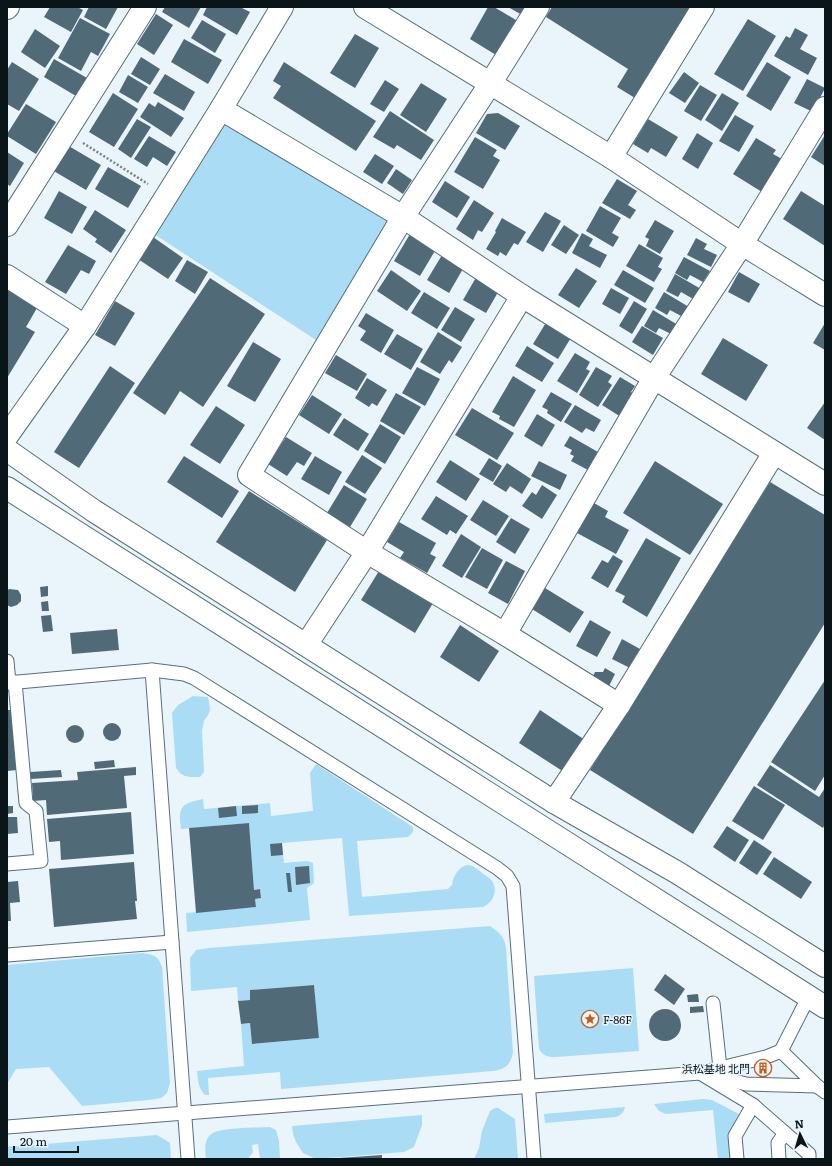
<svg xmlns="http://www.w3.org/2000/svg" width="832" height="1166" font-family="Literata,'Noto Sans JP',serif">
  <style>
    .green { fill: #aadcf5 }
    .building { fill: #506b77 }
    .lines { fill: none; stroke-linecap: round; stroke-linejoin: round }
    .service-casing { stroke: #55707d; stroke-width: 15 }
    .minor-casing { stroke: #55707d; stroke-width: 24 }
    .tertiary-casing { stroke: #55707d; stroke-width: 24 }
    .path { stroke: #768287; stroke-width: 2.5; stroke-dasharray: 2 2; stroke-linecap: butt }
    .service { stroke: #fff; stroke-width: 13 }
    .minor { stroke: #fff; stroke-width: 22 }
    .tertiary { stroke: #fff; stroke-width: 22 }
    .labels { text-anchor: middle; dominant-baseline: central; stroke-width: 3; stroke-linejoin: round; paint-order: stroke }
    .poi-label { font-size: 11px; fill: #0a151a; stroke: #e9f5fb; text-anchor: start }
  </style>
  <rect width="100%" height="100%" fill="#e9f5fb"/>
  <g class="green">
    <polygon points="222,116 390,221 319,342 151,232"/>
    <path d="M 193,696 L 208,697 L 210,710 L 208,715 L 204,721 L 202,731 L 204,772 L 200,777 C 188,777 183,778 176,768 L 172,713 L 178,705 Z"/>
    <path d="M 316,764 L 413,827 L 413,832 L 408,837 L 357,841 L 362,897 L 448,889 L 452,885 C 453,877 459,865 469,865 C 474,866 479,870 482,873 C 486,876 490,878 492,881 C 499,892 492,903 483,907 L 349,916 L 342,838 L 282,843 L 284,863 L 307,861 L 313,863 L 314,883 L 307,888 L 310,920 L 187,932 L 186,913 L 256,907 L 255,899 L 261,898 L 260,889 L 254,890 L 249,823 L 181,829 C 178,806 181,804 203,799 L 204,809 L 270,803 L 271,816 L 313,811 L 310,773 Z"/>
    <path d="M 490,926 C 500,933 504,936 506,948 L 513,1053 C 510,1065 506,1069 493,1071 L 281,1089 L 280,1072 L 208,1078 L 209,1095 L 205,1095 C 198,1088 198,1080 197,1071 L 244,1066 L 241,1024 L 250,1023 L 252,1044 L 319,1038 L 314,985 L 250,990 L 250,1000 L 238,1001 L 237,987 L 191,991 L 190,958 L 196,950 L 209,948 Z"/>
    <path d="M 142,953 C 154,955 158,955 162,967 L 170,1083 L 167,1093 L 161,1098 L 149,1100 L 82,1106 L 49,1067 L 16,1069 L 7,1084 L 7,965 Z"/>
    <path d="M 633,968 L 639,1051 L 556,1057 C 548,1057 543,1056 539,1049 L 534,976 Z"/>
    <path d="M 703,1099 L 712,1100 L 739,1114 C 729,1128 730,1142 731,1159 L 718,1159 L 713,1110 L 666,1114 L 659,1111 L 654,1104 Z"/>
    <path d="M 625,1107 C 624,1112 621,1115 616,1117 L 545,1123 L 544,1114 Z"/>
    <polygon points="495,1108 498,1108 515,1119 518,1159 474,1159 479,1148 482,1131 490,1111"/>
    <polygon points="422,1115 422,1125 414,1147 404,1152 316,1159 303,1153 296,1142 293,1134 292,1126"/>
    <path d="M 270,1127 L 276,1130 L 279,1141 L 280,1159 L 260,1159 L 258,1144 L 252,1145 L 253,1152 L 249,1157 L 249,1159 L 206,1159 C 205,1151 204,1141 210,1135 C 218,1127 257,1128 270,1127 Z"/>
    <polygon points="157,1135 170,1143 171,1159 7,1159 7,1147"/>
  </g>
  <g class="building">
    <polygon points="50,7 77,7 83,10 71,32 44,17"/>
    <polygon points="89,7 118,7 106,29 84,17"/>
    <polygon points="165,7 201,7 189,28 162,12"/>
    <polygon points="207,7 240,7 250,12 237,35 203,15"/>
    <polygon points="488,7 494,7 516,20 496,55 470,39"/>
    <polygon points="508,7 527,7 522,15"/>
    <polygon points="552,7 693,7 635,98 617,87 628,69 546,17"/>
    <polygon points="156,14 173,25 154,55 137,44"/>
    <polygon points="80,18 110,34 98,56 91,52 81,71 58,58"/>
    <polygon points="748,19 776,36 743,91 714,74"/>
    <polygon points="202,20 226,34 215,53 191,38"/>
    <polygon points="795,28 808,35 800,49 817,58 808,75 774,56 786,36 790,38"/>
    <polygon points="35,29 60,46 45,68 21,52"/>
    <polygon points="355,34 379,48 355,88 330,73"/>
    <polygon points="184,39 222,60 208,84 171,62"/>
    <polygon points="141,57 160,69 150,85 131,74"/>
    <polygon points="54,59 87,78 76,96 44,77"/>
    <polygon points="12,62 39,79 19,111 7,104 7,70"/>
    <polygon points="284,62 376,121 356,151 273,98 281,86 273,81"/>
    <polygon points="767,62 791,77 771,111 746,96"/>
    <polygon points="684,72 699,83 685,103 669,93"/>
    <polygon points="165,74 195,92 184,111 153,93"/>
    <polygon points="128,75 148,87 138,103 119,92"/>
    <polygon points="807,79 825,88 813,112 794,103"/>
    <polygon points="385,80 399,89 384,112 370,104"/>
    <polygon points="421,83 447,99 426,132 400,115"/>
    <polygon points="700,85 717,95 701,121 684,111"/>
    <polygon points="113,93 138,109 114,147 89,132"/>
    <polygon points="722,93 739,103 722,131 705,120"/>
    <polygon points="158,102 184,118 171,137 140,117 149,103 155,107"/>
    <polygon points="26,104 56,122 36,154 7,136 7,134"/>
    <polygon points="390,111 434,140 421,160 397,145 394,149 373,137"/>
    <polygon points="498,113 520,126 505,150 476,133 487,114"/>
    <polygon points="735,115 754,126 739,152 719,141"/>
    <polygon points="137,119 151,127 131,158 118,149"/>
    <polygon points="648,119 678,137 666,157 651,148 648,153 633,144"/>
    <polygon points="697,133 713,143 698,169 682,159"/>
    <polygon points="825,135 825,166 811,157"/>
    <polygon points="149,136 176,152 167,166 153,157 147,167 134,159"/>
    <polygon points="475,137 497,150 493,156 500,160 483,189 454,172"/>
    <polygon points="756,138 776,150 773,154 782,159 762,192 733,174"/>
    <polygon points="67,145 101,165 86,190 52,170"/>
    <polygon points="7,152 24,163 10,186 7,184"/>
    <polygon points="375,154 394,166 382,184 363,172"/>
    <polygon points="108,167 141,186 128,208 95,189"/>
    <polygon points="396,169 412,180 403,194 387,183"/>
    <polygon points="617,179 637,191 628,205 636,210 630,219 602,203"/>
    <polygon points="445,181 470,197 457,218 432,202"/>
    <polygon points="59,191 87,207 72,234 44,218"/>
    <polygon points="801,191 825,206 825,246 783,219"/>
    <polygon points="474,200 494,213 482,232 478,230 473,240 456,229"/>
    <polygon points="600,206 621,218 612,233 619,237 613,247 586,231"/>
    <polygon points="95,210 126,230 111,253 95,242 97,239 83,229"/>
    <polygon points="545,212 561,221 543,252 526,242"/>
    <polygon points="502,218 526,232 518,245 514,243 506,256 500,252 498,256 486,249 496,232 495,231"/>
    <polygon points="655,220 674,231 660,254 646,246 649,239 645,237"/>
    <polygon points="564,225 579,235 566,254 551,245"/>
    <polygon points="582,233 593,239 589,246 607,255 600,268 572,253"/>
    <polygon points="410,234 436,249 420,276 394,261"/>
    <polygon points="153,237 183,258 168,279 138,259"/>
    <polygon points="696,238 707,244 704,249 717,255 711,267 687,255"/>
    <polygon points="639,244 663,258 658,267 662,269 654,282 626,266"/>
    <polygon points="68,245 96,261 89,274 81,270 66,294 45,282"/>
    <polygon points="442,255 464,267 449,293 427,280"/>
    <polygon points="684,257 710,271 703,282 690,275 687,280 675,273"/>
    <polygon points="187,260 208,272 195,294 175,281"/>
    <polygon points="576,268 597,281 579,308 558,295"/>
    <polygon points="391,270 421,291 407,311 377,291"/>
    <polygon points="623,270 654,288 645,303 614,285"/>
    <polygon points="739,272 760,284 749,303 728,292"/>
    <polygon points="478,274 501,287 486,313 463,300"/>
    <polygon points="675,274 701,289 695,300 681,292 678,297 666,291"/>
    <polygon points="210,278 265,314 203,407 180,391 165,415 133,393"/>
    <polygon points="611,288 629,298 620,314 602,304"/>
    <polygon points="8,290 37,308 26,327 35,332 7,378"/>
    <polygon points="424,292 450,308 437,329 411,313"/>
    <polygon points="664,292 689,307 683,317 670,310 667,315 655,308"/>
    <polygon points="115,301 135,313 115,346 95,335"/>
    <polygon points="634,301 647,309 632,334 619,326"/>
    <polygon points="455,307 475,319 461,342 441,330"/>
    <polygon points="653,310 678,325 673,335 659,328 656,333 644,326"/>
    <polygon points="366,313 394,330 381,353 360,340 366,331 358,326"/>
    <polygon points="547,321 572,336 558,359 533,344"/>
    <polygon points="825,323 825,350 813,343"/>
    <polygon points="642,326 663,338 653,355 632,342"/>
    <polygon points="438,332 462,347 452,363 449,360 440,374 420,362"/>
    <polygon points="397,334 423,349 411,370 384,354"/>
    <polygon points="723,338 768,365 746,401 701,374"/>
    <polygon points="253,342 281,359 255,402 227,386"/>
    <polygon points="527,346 554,363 542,382 515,366"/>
    <polygon points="575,353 590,362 586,369 590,371 577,393 557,381"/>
    <polygon points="336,355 367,374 357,391 325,373"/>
    <polygon points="110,366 135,383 79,468 54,452"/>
    <polygon points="417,367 440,379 425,406 402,393"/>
    <polygon points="596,367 612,376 608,382 612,385 598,407 579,395"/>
    <polygon points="513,376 536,390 514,427 499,419 500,416 492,412"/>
    <polygon points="620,377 635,386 631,392 635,395 621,417 602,405"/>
    <polygon points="367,378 387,390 377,406 372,403 369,407 355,398"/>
    <polygon points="551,392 572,404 561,422 547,413 548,410 542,407"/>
    <polygon points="396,393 421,407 404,435 380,421"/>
    <polygon points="312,395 342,414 329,434 299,415"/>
    <polygon points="825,402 825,440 807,428"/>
    <polygon points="575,405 601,420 594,432 586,428 582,433 564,422"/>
    <polygon points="216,406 245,425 220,464 190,445"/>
    <polygon points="472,408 514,433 497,460 455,435"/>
    <polygon points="537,414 555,425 542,447 524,436"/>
    <polygon points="344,418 369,434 358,451 333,435"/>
    <polygon points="380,424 401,437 385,464 364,451"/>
    <polygon points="570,436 598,452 588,470 571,461 574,456 570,454 572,450 564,446"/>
    <polygon points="286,437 312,453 304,466 297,462 287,476 268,464"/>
    <polygon points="362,455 382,468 365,494 345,482"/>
    <polygon points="184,456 239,491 222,518 167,482"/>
    <polygon points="315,456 342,472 329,495 301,479"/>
    <polygon points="489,458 502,466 493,482 479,474"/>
    <polygon points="450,460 480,479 466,501 436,482"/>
    <polygon points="539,461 567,475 560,490 531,476"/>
    <polygon points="655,461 723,504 690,555 623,513"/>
    <polygon points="507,463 531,479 522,494 510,486 506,492 493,484"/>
    <polygon points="770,482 825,515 825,623 693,834 590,770"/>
    <polygon points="344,485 367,499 350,527 327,513"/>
    <polygon points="542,485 557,495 542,519 522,506 532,492 536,495"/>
    <polygon points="249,491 327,540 295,592 216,542"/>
    <polygon points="436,496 468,516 456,534 450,530 447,535 421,519"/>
    <polygon points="483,500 509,516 496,536 470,520"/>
    <polygon points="594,503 608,511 605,517 629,530 616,554 577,533"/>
    <polygon points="511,518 530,529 515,554 496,542"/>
    <polygon points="399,522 436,543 430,554 436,557 427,573 400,558 404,552 387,542"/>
    <polygon points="461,534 481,547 462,578 442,566"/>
    <polygon points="646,538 681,558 647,617 622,602 625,596 615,591"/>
    <polygon points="482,548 503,560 487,589 465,577"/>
    <polygon points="613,555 623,561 608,588 591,578 602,560 608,563"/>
    <polygon points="506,561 525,571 508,604 488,593"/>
    <polygon points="379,571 433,603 415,633 361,600"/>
    <polygon points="48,586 48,596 41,597 40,587"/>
    <polygon points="545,588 584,612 570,633 532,609"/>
    <polygon points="9,589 18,590 21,595 21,601 17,605 11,607 7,605 7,591"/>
    <polygon points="48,601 49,611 42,611 41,602"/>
    <polygon points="51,615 53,631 43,632 41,616"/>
    <polygon points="590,620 611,632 597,657 576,646"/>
    <polygon points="460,625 499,651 479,682 440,657"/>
    <polygon points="117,629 119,650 72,654 70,633"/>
    <polygon points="622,639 640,649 630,668 612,659"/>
    <polygon points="605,668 615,674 607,690 590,682 595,672 603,672"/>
    <polygon points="825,680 825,775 815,791 771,762"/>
    <polygon points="7,710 13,710 17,770 7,771"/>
    <polygon points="540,710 585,740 564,772 519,743"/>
    <circle cx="112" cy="732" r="9"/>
    <circle cx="75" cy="734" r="9"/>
    <polygon points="114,760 115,767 95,769 94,762"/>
    <polygon points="770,765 819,797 825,788 825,824 823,828 757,785"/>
    <polygon points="136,767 136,775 124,776 127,808 47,815 46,800 33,801 32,783 78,780 77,772"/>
    <polygon points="61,770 62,777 31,779 30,772"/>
    <polygon points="754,786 785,805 763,840 732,821"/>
    <polygon points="258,805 258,813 242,814 242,806"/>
    <polygon points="7,806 13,806 13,813 7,814"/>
    <polygon points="236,806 237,816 219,818 218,808"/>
    <polygon points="131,812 134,854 61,860 60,841 49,842 47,819"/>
    <polygon points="7,817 17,817 18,833 7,834"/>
    <polygon points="249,823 254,890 260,889 261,898 255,899 256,907 196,913 189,828"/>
    <polygon points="727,826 749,840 735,862 713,847"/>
    <polygon points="754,840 772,852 757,875 739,863"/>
    <polygon points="282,843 283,855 271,856 270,844"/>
    <polygon points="774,857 812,882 801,899 763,874"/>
    <polygon points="134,862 137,901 135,901 137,919 54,927 49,869"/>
    <polygon points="309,866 310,883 296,885 295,867"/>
    <polygon points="286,873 290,873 292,892 288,892"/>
    <polygon points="18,881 20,902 10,903 11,921 7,921 7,882"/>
    <polygon points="665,974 685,989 674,1005 654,990"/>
    <polygon points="314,985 319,1038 252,1044 250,1023 241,1024 238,1001 250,1000 250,990"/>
    <polygon points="698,994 699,1002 688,1002 687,995"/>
    <polygon points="703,1006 704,1012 690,1013 690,1007"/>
    <circle cx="665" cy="1025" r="16"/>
    <polygon points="769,1064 772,1067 770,1071 759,1072 755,1071 754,1069 754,1067 757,1065"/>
    <polygon points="382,1155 382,1159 339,1159 339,1158"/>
  </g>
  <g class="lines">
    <defs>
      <g id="service">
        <polyline points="7,661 9,683"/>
        <polyline points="152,670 184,674 194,678 497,868 507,876 513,886 534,1159"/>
        <polyline points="7,683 152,670 188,1159"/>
        <polyline points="7,864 41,861 36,811 26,803 15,682"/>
        <polyline points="7,955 172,942"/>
        <polyline points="713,1003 720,1068"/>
        <polyline points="781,1051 817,1086 825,1092"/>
        <polyline points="700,1073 753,1105 809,1154 809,1159"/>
        <polyline points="711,1075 746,1084 817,1086"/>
        <polyline points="7,1127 700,1073 766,1057 781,1051 809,996"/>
        <polyline points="737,1159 735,1136 753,1105"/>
        <polyline points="779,1159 778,1143 785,1133"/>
      </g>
      <g id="minor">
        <polyline points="538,7 490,84 403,217 249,475 367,552 505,634 654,378 742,244 825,108"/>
        <polyline points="221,109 403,217 522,296 825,484"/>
        <polyline points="611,157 703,7"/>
        <polyline points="7,225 145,7"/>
        <polyline points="7,276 85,326"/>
        <polyline points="7,436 85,326 221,109 282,7"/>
        <polyline points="505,634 619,705"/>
        <polyline points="306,645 367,552 522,296"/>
        <polyline points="554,802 619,705 774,453"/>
      </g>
      <g id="tertiary">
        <polyline points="365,7 611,157 742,244 825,295"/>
        <polyline points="7,8 8,7"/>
        <polyline points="7,450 94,511 554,802 678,873 825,966"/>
        <polyline points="7,488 825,1007"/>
      </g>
    </defs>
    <use href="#service" class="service-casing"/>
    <use href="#minor" class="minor-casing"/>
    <use href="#tertiary" class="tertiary-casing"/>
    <polyline class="path" points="83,143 148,184"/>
    <use href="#service" class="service"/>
    <use href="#minor" class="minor"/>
    <use href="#tertiary" class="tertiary"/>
  </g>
  <defs>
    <symbol id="sight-ring" viewBox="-11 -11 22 22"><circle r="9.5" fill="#e9f5fb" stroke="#c26122" stroke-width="1.5"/><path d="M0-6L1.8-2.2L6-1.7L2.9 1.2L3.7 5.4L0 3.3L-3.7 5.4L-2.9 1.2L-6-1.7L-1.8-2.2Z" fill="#c26122"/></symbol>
    <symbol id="building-ring" viewBox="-11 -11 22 22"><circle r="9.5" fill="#e9f5fb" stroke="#c26122" stroke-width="1.5"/><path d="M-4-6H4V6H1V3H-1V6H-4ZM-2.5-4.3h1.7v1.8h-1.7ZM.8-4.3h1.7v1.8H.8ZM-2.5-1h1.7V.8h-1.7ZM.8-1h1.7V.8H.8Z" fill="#c26122"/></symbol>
  </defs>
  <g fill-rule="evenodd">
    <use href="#sight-ring" x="580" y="1009" width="20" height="20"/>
    <use href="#building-ring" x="753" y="1058" width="20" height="20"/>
  </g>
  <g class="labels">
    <g class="poi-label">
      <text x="603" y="1019">F-86F</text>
      <text x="750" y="1068" text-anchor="end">浜松基地 北門</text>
    </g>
  </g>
  <rect width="832" height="1166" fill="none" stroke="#0a151a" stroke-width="16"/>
  <g transform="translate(800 1134) rotate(355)" stroke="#e9f5fb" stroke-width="3" paint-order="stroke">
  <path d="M0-3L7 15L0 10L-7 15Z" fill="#0a151a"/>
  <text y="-6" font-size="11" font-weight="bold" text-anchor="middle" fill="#0a151a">N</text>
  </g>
  <path d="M14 1146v6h64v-6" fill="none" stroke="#0a151a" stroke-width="2"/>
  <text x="20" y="1146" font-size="12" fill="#0a151a" stroke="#e9f5fb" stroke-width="3" paint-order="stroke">20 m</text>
</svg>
